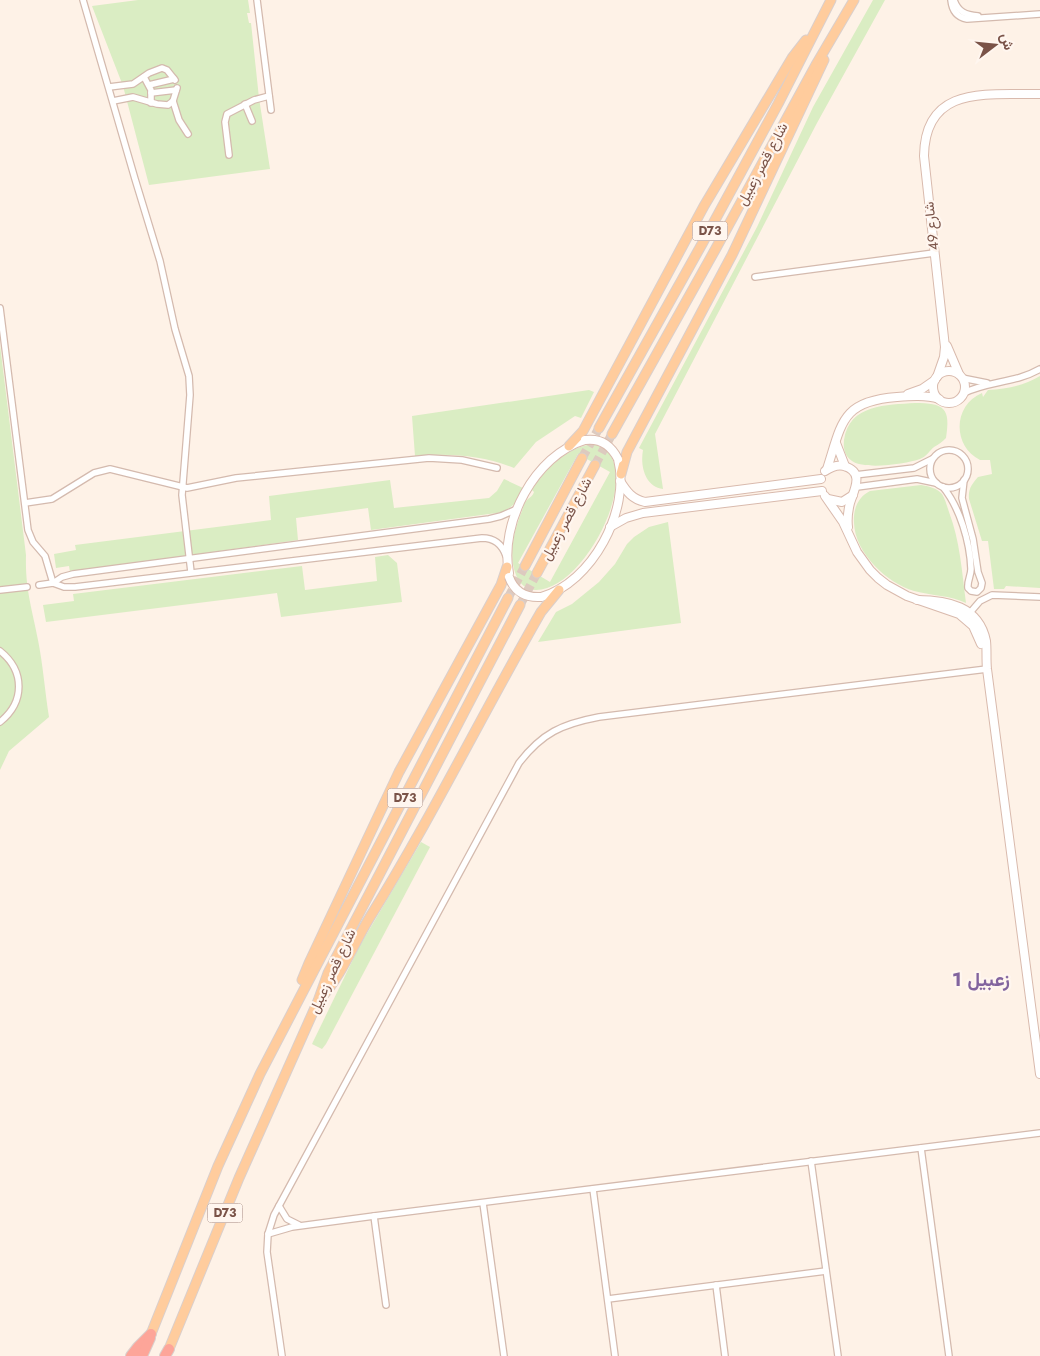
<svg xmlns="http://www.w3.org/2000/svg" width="1040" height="1356" font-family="Jost,Vazirmatn,sans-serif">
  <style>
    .green { fill: #daedc3; fill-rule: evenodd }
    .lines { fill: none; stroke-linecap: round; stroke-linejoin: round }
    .primary-tunnel { stroke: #ddcabf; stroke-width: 9; stroke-dasharray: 9 4.5; stroke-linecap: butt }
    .street-casing { stroke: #d4baae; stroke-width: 8 }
    .secondary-casing { stroke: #d9baad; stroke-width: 10 }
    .primary-casing { stroke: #dacfcc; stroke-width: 11 }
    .highway-casing { stroke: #dacfcc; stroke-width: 12 }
    .street { stroke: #fff; stroke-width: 5.5 }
    .secondary { stroke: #fff; stroke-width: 8 }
    .primary { stroke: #ffcc9d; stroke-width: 9 }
    .highway { stroke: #fda599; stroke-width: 10 }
    .secondary-bridge-casing { stroke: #d9baad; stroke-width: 10; stroke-linecap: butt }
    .secondary-bridge { stroke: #fff; stroke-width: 8 }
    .labels { text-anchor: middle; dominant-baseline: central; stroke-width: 4.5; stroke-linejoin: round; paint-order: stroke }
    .shield { fill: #fff6ef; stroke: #a2847a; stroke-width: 1 }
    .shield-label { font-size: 12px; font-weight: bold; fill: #7a5348 }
    .street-label { font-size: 14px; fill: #7a5348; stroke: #fff6ef }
    .district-label { font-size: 19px; font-weight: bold; fill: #82649e; stroke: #fff6ef }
  </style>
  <rect width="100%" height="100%" fill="#fef2e7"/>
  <g class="green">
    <polygon points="138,0 248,0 250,13 247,13 249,23 251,23 259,98 270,169 149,185 123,86 92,6"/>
    <path d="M 873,0 L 885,0 L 817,123 L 655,434 L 663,489 C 645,487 640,466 643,450 L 639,448 L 757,227 L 813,107 Z"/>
    <path d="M 0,345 L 26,555 C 25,589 32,608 38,640 C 43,665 45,692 49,717 L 9,751 L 0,770 Z"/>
    <path d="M 1040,376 L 1040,588 L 1006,586 L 1004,589 L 994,589 L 988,541 L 982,541 L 969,499 C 968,489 972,484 978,477 L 992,474 L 990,460 L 980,460 C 952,446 953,405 982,393 L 983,397 L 988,390 C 1007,389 1023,386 1040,376 Z"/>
    <path d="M 589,390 L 594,392 L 581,418 L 575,416 L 536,442 L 514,468 C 482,455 449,453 415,456 L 412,416 Z"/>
    <path d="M 915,403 C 944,403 951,408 946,438 C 942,442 939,444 934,447 C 929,451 927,456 920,459 C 906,464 865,470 852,461 C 845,456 843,449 844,440 C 849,404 887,405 915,403 Z"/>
    <path d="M 594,444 C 651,459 586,592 535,590 C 526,590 519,583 516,575 C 508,555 514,530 522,511 C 523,508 524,503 527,500 C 530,497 532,497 534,492 L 532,490 C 545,469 568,446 594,444 ZM 578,454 L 610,472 L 550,582 L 518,563 Z"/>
    <polygon points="504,479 523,488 517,502 504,512 371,530 368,508 296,518 298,540 70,572 69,566 56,568 54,554 76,550 75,545 271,520 269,496 390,480 394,508 489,498 497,491"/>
    <path d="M 921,485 C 928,486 937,488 942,494 C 945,499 947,506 949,512 C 960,541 962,572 966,603 C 950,595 932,596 914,591 C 887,583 855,553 854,523 C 853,509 858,497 870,491 Z"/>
    <polygon points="668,522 681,623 538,642 556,612 572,604 599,582 615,564 627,544 634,537 649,527"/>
    <polygon points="388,555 397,563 402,602 281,617 277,593 46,622 43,605 74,601 73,594 302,566 305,590 377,581 375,557"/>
    <polygon points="421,842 430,847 326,1044 322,1049 312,1044 359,947"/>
  </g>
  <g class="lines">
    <g class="primary-tunnel">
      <polyline points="582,458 599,428"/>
      <polyline points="595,465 612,434"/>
      <polyline points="508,598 525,566"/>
      <polyline points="520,605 537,573"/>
    </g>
    <defs>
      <g id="street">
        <polyline points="83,0 135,179 160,261 175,329 189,376 190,395 182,495 191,572"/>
        <polyline points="257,0 271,110"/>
        <path d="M 951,0 C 952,10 956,17 967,19 L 1040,14"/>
        <path d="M 954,0 C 958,12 966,15 978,16"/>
        <polyline points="144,77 151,90 151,103"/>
        <polyline points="149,85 174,79"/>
        <polyline points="109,87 133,84 149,73 162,68 167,70 175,80"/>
        <polyline points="151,93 176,90"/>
        <polyline points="113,101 133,97 157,104 168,105 173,101 177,88"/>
        <polyline points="173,101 179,120 188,134"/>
        <polyline points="245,104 252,121"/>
        <polyline points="229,155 225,122 227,114 254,100 269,96"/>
        <polyline points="755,277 934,253"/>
        <polyline points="0,308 28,530 33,542 45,556 53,583"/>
        <polyline points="962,378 987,383"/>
        <path d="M 964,393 C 988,381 1016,383 1040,369"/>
        <circle cx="949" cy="469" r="19"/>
        <polyline points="855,475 914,468 932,459"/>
        <polyline points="857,487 917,479 936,483"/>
        <path d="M 943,487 C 960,508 970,542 971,569 C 971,576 967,581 968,588 L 971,591 L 977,592 L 981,588 L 982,583 L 978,572 L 973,539 L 962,498 L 964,480"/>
        <polyline points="25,503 52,499 94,473 110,469 187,488 236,478 429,458 462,460 497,468"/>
        <path d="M 53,583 L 64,587 L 75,587 L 482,538 C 494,538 502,544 506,556"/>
        <polyline points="39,585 53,583 62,577 73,574 489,519 501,516 517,509"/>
        <polyline points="0,590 27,587"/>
        <polyline points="968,615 980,601 992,595 1040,597"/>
        <path d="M 0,651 C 25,671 25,702 0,722"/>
        <polyline points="921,1148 949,1356"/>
        <polyline points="811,1161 838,1356"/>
        <polyline points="593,1189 615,1356"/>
        <polyline points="483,1203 504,1356"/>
        <polyline points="279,1206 287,1219 299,1225"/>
        <polyline points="374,1216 386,1305"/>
        <polyline points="268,1234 292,1227 374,1216 1040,1133"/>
        <polyline points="716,1285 725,1356"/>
        <polyline points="608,1299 826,1271"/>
        <path d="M 282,1356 L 267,1252 L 268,1234 L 274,1215 L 519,763 C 542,733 562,724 599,717 L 987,669"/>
      </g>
      <g id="secondary">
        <polyline points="947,346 959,374"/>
        <circle cx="949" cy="387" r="16"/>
        <path d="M 937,377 L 944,357 L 945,347 L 924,156 C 925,84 988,95 1040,94"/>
        <polyline points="908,394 922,389 935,380"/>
        <polyline points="836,443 845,466"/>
        <path d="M 827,469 C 842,423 841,401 897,397 C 911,396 926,395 939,399"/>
        <path d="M 825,471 C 831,467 837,464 844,466 C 865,472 854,490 850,503 C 848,511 847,519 848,527"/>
        <path d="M 620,481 C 627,492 632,499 645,502 L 821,479"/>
        <polyline points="825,496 843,522 857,552 870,570 878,578 887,585 907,596 959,614 973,626 981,644"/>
        <polyline points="828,499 842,502 853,495"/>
        <polyline points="610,527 626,518 643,513 822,491"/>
        <path d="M 509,573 C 499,523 535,455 585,440"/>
        <path d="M 541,597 C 592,583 631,510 618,459"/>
        <path d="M 917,600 C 947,600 979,606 986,641 C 987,650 986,659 987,669 L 1040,1074"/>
      </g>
      <g id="primary">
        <polyline points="599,428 702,244 778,104 831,0"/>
        <polyline points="612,434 715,250 817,63 854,0"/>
        <polyline points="569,446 583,431 704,206 792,58 806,40"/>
        <polyline points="621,474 627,452 732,255 824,60"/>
        <polyline points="525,566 582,458"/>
        <polyline points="537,573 595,465"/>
        <polyline points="302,980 309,963 399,772 501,585 507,567"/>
        <path d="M 321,998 C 342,975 354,943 370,917 C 432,817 483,713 541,612 L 559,590"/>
        <polyline points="151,1334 218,1166 260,1074 508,598"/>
        <polyline points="169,1349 239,1178 318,1001 328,973 520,605"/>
      </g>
      <g id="highway">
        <polyline points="131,1356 138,1347 151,1334"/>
        <polyline points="142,1356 150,1338"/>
        <polyline points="165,1356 169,1349"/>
      </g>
    </defs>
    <use href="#street" class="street-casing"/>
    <use href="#secondary" class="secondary-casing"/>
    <use href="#primary" class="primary-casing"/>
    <use href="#highway" class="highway-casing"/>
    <use href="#street" class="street"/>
    <use href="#secondary" class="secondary"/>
    <use href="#primary" class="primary"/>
    <use href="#highway" class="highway"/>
    <defs>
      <g id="secondary-bridge">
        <path d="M 585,440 C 600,438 611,445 618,459"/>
        <path d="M 509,577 C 514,591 525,598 541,597"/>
      </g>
    </defs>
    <use href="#secondary-bridge" class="secondary-bridge-casing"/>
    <use href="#secondary-bridge" class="secondary-bridge"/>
  </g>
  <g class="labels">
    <g class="shield">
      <rect x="692.5" y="221.5" width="35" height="19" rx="4"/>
      <rect x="387.5" y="788.5" width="35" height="19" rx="4"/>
      <rect x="207.5" y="1203.5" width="35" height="19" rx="4"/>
    </g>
    <g class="shield-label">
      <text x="710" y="231">D73</text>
      <text x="405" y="798">D73</text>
      <text x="225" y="1213">D73</text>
    </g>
    <g class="street-label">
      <text transform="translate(762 164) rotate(-62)">شارع قصر زعبيل</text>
      <text transform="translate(931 226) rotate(-96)">شارع 49</text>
      <text transform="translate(566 519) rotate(-62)">شارع قصر زعبيل</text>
      <text transform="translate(332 971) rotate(-65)">شارع قصر زعبيل</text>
    </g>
    <g class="district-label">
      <text x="981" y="979">زعبيل 1</text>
    </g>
  </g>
  <g transform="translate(995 45) rotate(74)" stroke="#fff6ef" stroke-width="4" paint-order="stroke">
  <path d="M0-4L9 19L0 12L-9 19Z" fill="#7a5348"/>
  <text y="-8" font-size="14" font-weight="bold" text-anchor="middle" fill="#7a5348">ش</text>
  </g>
</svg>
